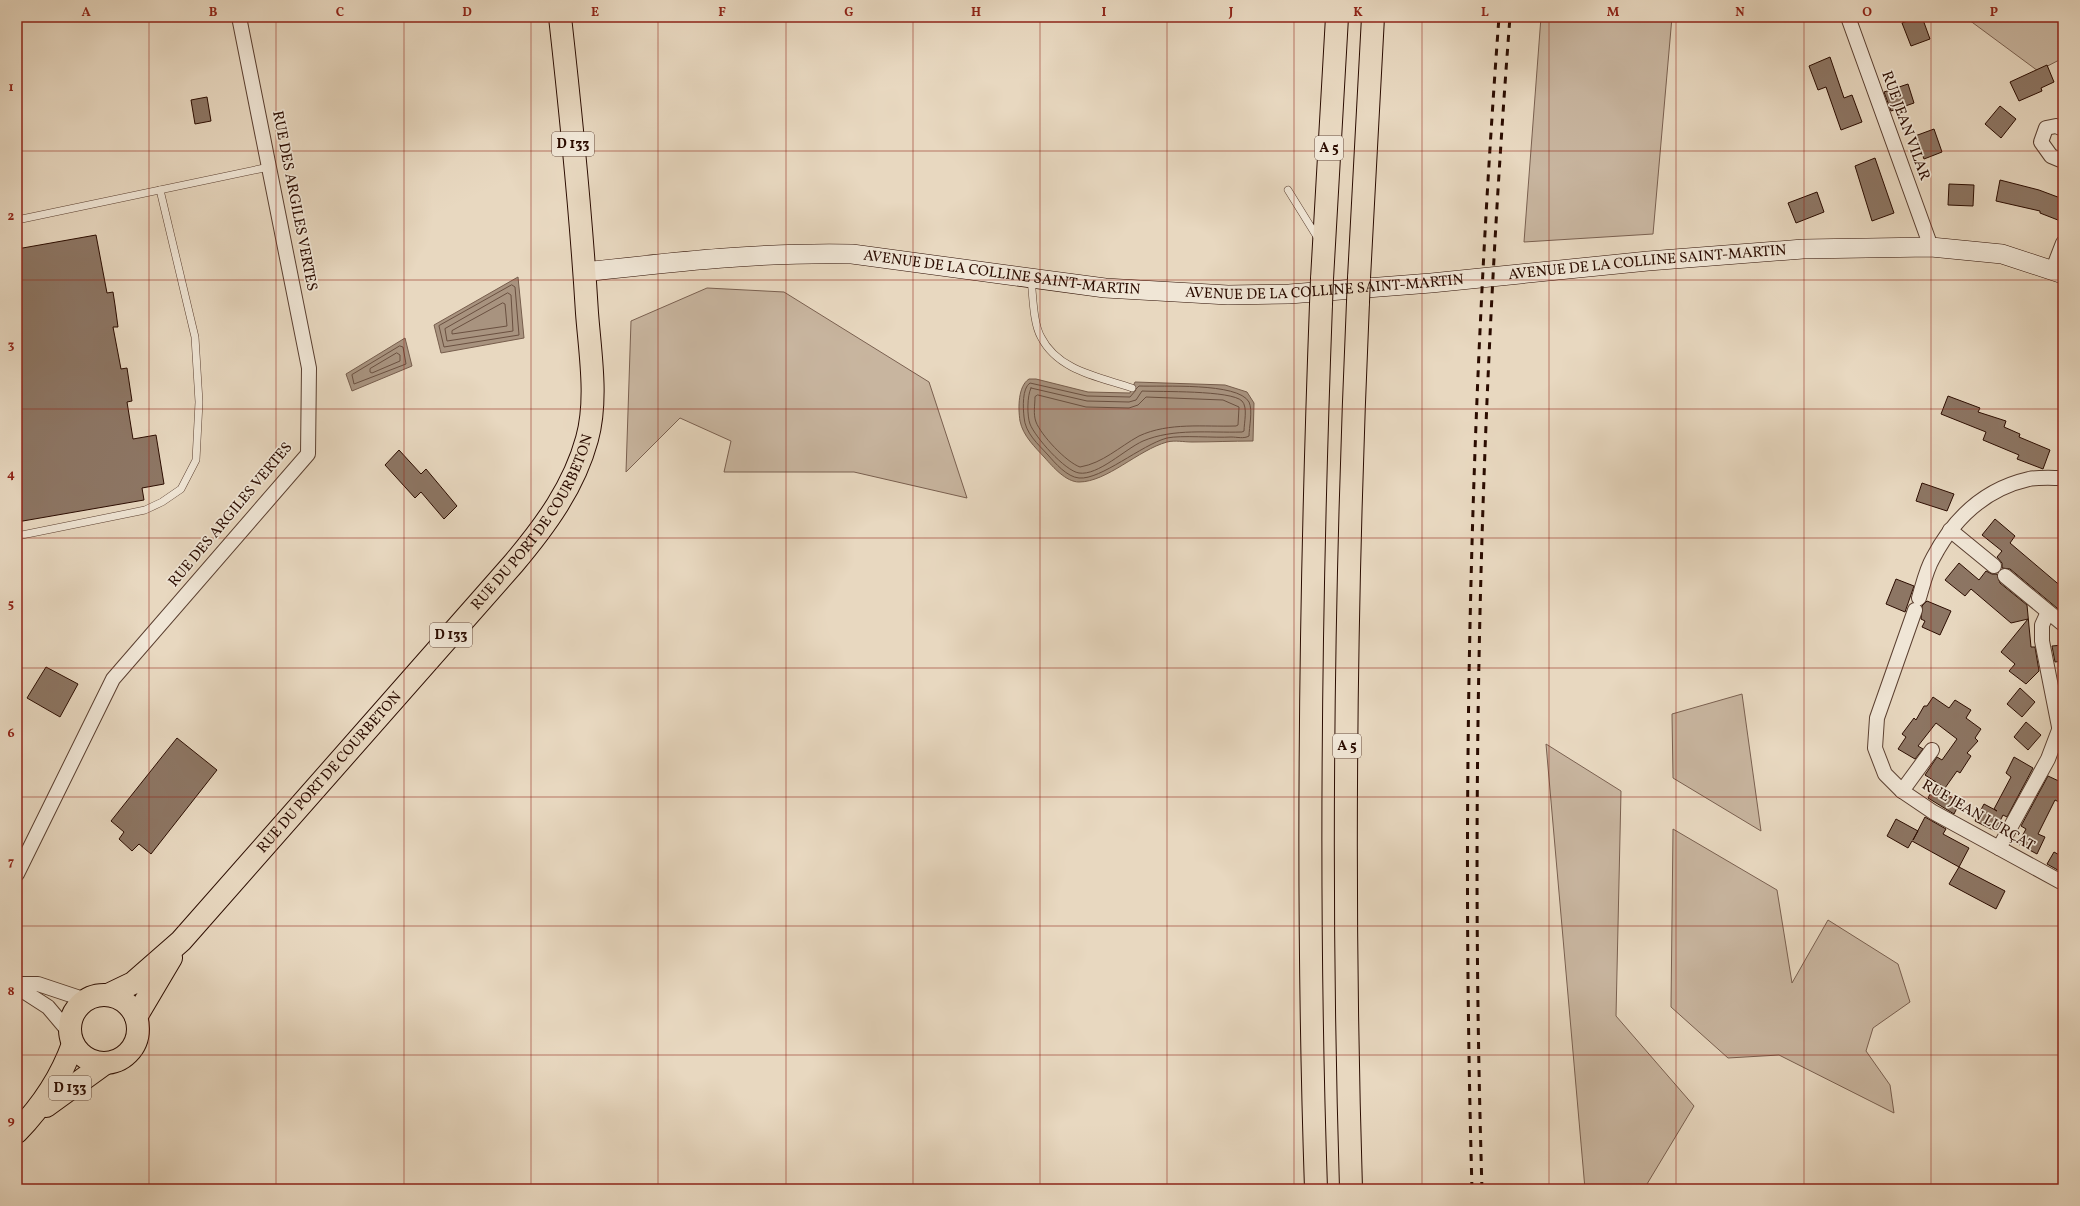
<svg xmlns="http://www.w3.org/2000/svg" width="2080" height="1206" font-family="Vollkorn,serif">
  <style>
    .green { fill: #c8b59f; stroke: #7a6050 }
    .water { fill: #a8937f; stroke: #765d4c }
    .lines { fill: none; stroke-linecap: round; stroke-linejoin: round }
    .shore { stroke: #6a5040; stroke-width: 1 }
    .building { fill: #8d7664; stroke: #2b0c00 }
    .lane-casing { stroke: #5a3f30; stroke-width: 8 }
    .street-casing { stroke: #5a3f30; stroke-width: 16 }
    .secondary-casing { stroke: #2b0c00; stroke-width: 20 }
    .primary-casing { stroke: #2b0c00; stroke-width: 24 }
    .highway-casing { stroke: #2b0c00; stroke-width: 24 }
    .lane { stroke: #f0e6d6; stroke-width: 7 }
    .street { stroke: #f0e6d6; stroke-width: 14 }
    .secondary { stroke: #f0e6d6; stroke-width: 19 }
    .primary { stroke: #e8d8c0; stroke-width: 22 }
    .highway { stroke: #e8d8c0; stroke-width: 22 }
    .rail { stroke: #2b0c00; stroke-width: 3; stroke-dasharray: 7 7; stroke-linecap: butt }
    .highway-bridge-casing { stroke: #2b0c00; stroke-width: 24; stroke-linecap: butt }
    .highway-bridge { stroke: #e8d8c0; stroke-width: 22 }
    .grid { fill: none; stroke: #8f2418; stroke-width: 1; stroke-opacity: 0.55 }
    .labels { text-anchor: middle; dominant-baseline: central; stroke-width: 3.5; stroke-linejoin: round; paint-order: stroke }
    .shield { fill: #f0e6d6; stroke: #664d40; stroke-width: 1 }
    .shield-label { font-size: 14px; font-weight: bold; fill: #2b0c00 }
    .street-label { font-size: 15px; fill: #2b0c00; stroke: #f0e6d6 }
    .neatline { fill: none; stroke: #8f2418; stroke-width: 1.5 }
    .grid-label { font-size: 13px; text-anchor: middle; font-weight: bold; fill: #8f2418 }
  </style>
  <rect width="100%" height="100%" fill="#e8d8c0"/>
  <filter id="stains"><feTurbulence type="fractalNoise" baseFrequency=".005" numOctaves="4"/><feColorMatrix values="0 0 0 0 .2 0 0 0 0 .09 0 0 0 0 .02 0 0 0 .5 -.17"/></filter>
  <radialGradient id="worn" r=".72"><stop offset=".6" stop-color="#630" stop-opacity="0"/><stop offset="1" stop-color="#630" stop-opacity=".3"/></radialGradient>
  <g class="green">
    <polygon points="1541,17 1672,17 1653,234 1524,242"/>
    <polygon points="1965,17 2063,17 2063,58 2038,71"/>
    <polygon points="707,288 784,292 929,382 967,498 854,472 724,472 731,441 680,418 626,472 631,321"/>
    <polygon points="1742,694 1761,831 1673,778 1672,714"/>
    <polygon points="1546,744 1621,791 1616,1016 1694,1106 1644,1189 1585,1189"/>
    <polygon points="1673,829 1777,890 1792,983 1828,920 1898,964 1910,1002 1873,1028 1866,1051 1890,1085 1894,1113 1779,1055 1728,1058 1671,1007"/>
  </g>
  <g class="water">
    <polygon points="518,277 524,338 441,353 434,325"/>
    <polygon points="405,338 412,366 352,391 346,374"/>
    <path d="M 1029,379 L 1036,379 L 1088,392 L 1130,393 L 1135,382 L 1225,385 L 1247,392 L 1254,403 L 1253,441 C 1232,441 1212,442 1192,442 C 1184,442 1175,440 1167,442 C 1138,450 1107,482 1079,482 C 1066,482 1053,467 1045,458 C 1035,447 1023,436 1020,421 C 1018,408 1018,386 1029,379 Z"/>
  </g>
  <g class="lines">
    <g class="shore">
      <polygon points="512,285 515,287 519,335 444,347 439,326"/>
      <polygon points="508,293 511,295 513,331 447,341 445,329"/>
      <polygon points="503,303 505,304 507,326 452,334 452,331"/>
      <polygon points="400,346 403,347 406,364 354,384 352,375"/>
      <polygon points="397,353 400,355 400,361 372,373 370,372 370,369"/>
      <path d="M 1031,388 L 1087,401 L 1129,402 L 1136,400 L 1142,391 C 1160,392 1231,390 1242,401 C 1248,407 1244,423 1244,431 L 1242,432 C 1209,433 1174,428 1143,441 C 1125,449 1098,476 1079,473 C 1065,471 1035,437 1030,424 C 1027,416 1027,396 1031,388 Z"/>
      <path d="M 1136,390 L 1130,397 L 1087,396 L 1030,383 C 1022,388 1023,408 1024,417 C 1025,433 1038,444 1048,455 C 1055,463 1067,477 1079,478 C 1101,480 1141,445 1167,438 C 1181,435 1215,438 1231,437 C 1237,437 1244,439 1249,436 C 1249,428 1253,410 1249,402 C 1238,382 1162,387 1139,386 L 1136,389"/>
      <path d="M 1038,395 L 1086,407 L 1129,408 L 1138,405 L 1146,397 L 1223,400 L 1239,407 L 1238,425 L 1236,426 C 1204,427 1169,422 1139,436 C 1119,447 1103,463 1080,467 C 1066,462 1041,435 1036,422 C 1033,414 1035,405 1035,397 Z"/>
    </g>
  </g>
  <g class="building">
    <polygon points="1919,17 1922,17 1930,39 1911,46 1902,23"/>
    <polygon points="1830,57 1844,98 1852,95 1862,122 1841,130 1826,87 1818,90 1809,66"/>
    <polygon points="2047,65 2054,82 2041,88 2042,91 2019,101 2010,82"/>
    <polygon points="1908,84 1914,103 1891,111 1884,92"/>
    <polygon points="207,97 211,121 195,124 191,100"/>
    <polygon points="2000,106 2016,119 2001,138 1985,124"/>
    <polygon points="1934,129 1942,152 1924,159 1915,136"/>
    <polygon points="1875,158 1894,213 1872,221 1855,166"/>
    <polygon points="2000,180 2039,190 2063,199 2063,222 2040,213 2040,211 1996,201"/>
    <polygon points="1949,184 1974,185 1973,206 1948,205"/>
    <polygon points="1817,192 1824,212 1796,223 1788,203"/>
    <polygon points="96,235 107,293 113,292 115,305 118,327 113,327 121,369 127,368 132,401 127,402 133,439 156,435 164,484 142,488 144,500 17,522 17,249"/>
    <polygon points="1948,396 1980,408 1978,412 2006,421 2004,427 2020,434 2019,437 2050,450 2043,469 2017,459 2019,455 1983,440 1986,432 1941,414"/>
    <polygon points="399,450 421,474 426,469 457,506 444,519 421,492 415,498 385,465"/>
    <polygon points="1922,483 1954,494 1947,511 1916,501"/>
    <polygon points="1995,519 2015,536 2010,543 2063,588 2063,613 2010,569 2002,568 2002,563 1997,557 2002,551 1982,535"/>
    <polygon points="1959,563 1979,580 1986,571 1992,574 1997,574 2000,583 2027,605 2031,647 2035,647 2039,671 2026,684 2009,671 2015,664 2001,652 2028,619 2011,623 1971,589 1965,596 1945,580"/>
    <polygon points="1896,579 1914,586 1905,612 1886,604"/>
    <polygon points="1927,601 1951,611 1940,635 1922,627 1925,621 1921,619 1922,606"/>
    <polygon points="2063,645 2063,661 2055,662 2052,646"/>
    <polygon points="46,667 78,684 60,717 27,698"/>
    <polygon points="2020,688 2035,702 2022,717 2007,704"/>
    <polygon points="1933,697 1949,708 1955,700 1971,710 1966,718 1981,729 1975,738 1978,741 1967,753 1971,756 1960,773 1957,771 1945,788 1925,775 1937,757 1942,760 1957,739 1936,723 1918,746 1923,749 1915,759 1898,749 1906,737 1902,734 1914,718 1916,720 1924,706 1927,706"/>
    <polygon points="2026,722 2041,735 2028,750 2014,737"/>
    <polygon points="177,738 217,770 151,854 139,844 132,851 119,839 124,832 111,821"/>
    <polygon points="2014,757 2033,768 2007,817 2003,815 1995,831 1975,821 1984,804 1997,811 1994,809 2011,777 2006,773"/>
    <polygon points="2048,776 2063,783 2063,804 2055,800 2038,834 2045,837 2037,854 2018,844 2026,829 2021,826"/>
    <polygon points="1934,787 1960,802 1954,814 1928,798"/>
    <polygon points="1925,817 1946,829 1943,834 1969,848 1959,867 1912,841 1908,848 1887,836 1896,819 1918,831 1913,840"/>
    <polygon points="2054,852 2063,857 2063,873 2047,864"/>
    <polygon points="1959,867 2005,891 1996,909 1949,884"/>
  </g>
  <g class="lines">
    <defs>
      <g id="lane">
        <polyline points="1288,190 1319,240"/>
        <polyline points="17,220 269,167"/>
        <path d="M 1031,279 C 1033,295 1033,323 1041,337 C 1058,371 1100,377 1132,388"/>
        <polyline points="17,536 145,510 162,502 181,489 196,460 199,402 195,337 160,190"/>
      </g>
      <g id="street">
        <polyline points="1848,17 1931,247"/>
        <polyline points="2063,129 2056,126 2046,128 2041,142 2051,156 2063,161"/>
        <polyline points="2053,269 2063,243"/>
        <polyline points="1950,530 1994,566"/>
        <polyline points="2005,576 2063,624"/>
        <path d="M 1919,598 C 1923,585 1926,570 1933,558 C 1954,518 1985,489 2029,479 C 2040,477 2052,478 2063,478"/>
        <polyline points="1915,610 1877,718 1875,748 1885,774 1902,791 1933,812 2063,883"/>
        <polyline points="2048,612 2042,625 2042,641 2063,747"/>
        <polyline points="1902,791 1932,750"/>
        <polyline points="1999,848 2048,759 2059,730"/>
        <polyline points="17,874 113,679 308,454 309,368 239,17"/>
        <polyline points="17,984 38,984 86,1000"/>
        <polyline points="17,987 48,1007 70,1033"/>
      </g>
      <g id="secondary">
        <path id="s1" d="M 584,272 C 674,262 762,252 852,254 L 1105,288 L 1228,295 L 1289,294 L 1431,283 L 1648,261 L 1803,249 L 1931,247 L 2002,254 L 2063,274"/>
      </g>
      <g id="primary">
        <circle cx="104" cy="1029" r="34"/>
        <path id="s2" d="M 108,995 L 133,983 L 181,941 L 514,563 C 545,526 574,487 587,439 C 598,399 590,353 587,313 C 581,214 571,115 560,17"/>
        <polyline points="136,1017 171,958"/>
        <polyline points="46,1106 104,1064"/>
        <path d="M 17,1132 C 42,1106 61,1078 73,1044"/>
      </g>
      <g id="highway">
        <polyline points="1359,278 1373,17"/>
        <polyline points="1322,279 1337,17"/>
        <path d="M 1316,1189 C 1306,894 1310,599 1321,304"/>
        <path d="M 1351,1189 C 1342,894 1345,598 1358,302"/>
      </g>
    </defs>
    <use href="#lane" class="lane-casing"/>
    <use href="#street" class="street-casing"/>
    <use href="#secondary" class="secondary-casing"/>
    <use href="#primary" class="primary-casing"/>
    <use href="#highway" class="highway-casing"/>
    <use href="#lane" class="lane"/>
    <use href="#street" class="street"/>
    <use href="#secondary" class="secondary"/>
    <use href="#primary" class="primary"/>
    <use href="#highway" class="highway"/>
    <g class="rail">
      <path d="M 1472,1189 C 1461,799 1470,407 1499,17"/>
      <path d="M 1482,1189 C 1470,799 1480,406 1510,17"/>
    </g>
    <defs>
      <g id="highway-bridge">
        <polyline points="1358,302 1359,278"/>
        <polyline points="1321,304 1322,279"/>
      </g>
    </defs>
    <use href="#highway-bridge" class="highway-bridge-casing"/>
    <use href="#highway-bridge" class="highway-bridge"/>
  </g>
  <path class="grid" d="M 149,17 L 149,1189M 276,17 L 276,1189M 404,17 L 404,1189M 531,17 L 531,1189M 658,17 L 658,1189M 786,17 L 786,1189M 913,17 L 913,1189M 1040,17 L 1040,1189M 1167,17 L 1167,1189M 1294,17 L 1294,1189M 1422,17 L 1422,1189M 1549,17 L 1549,1189M 1676,17 L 1676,1189M 1804,17 L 1804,1189M 1931,17 L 1931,1189M 17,151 L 2063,151M 17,280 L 2063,280M 17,409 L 2063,409M 17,538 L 2063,538M 17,668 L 2063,668M 17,797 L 2063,797M 17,926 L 2063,926M 17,1055 L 2063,1055"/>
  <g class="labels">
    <g class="shield">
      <rect x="552" y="132" width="42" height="24" rx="3"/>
      <rect x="1315" y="136" width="28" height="24" rx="3"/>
      <rect x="430" y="623" width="42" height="24" rx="3"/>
      <rect x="1333" y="734" width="28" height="24" rx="3"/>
      <rect x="49" y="1076" width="42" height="24" rx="3"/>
    </g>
    <g class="shield-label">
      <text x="573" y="144">D 133</text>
      <text x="1329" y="148">A 5</text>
      <text x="451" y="635">D 133</text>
      <text x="1347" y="746">A 5</text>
      <text x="70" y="1088">D 133</text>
    </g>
    <g class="street-label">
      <text transform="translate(1905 126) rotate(70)">RUE JEAN VILAR</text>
      <text transform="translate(294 201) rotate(79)">RUE DES ARGILES VERTES</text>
      <text stroke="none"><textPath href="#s1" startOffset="1068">AVENUE DE LA COLLINE SAINT-MARTIN</textPath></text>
      <text stroke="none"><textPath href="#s1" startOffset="420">AVENUE DE LA COLLINE SAINT-MARTIN</textPath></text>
      <text stroke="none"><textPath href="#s1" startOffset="744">AVENUE DE LA COLLINE SAINT-MARTIN</textPath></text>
      <text transform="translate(231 515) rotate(-50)">RUE DES ARGILES VERTES</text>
      <text stroke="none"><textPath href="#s2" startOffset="640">RUE DU PORT DE COURBETON</textPath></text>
      <text stroke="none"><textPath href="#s2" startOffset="316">RUE DU PORT DE COURBETON</textPath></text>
      <text transform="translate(1978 816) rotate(30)">RUE JEAN LURÇAT</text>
    </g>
  </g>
  <rect width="2080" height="1206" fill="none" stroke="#e8d8c0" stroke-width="44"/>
  <rect x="22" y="22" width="2036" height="1162" class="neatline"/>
  <g class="grid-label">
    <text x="86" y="16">A</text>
    <text x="213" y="16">B</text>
    <text x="340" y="16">C</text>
    <text x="467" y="16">D</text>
    <text x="595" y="16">E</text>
    <text x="722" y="16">F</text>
    <text x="849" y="16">G</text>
    <text x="976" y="16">H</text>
    <text x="1104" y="16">I</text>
    <text x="1231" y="16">J</text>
    <text x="1358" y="16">K</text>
    <text x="1485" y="16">L</text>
    <text x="1613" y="16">M</text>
    <text x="1740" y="16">N</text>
    <text x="1867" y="16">O</text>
    <text x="1994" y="16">P</text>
    <text x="11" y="91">1</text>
    <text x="11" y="220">2</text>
    <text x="11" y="349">3</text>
    <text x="11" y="478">4</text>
    <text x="11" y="608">5</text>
    <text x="11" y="737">6</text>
    <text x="11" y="866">7</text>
    <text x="11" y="995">8</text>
    <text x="11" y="1124">9</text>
  </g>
  <rect width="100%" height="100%" filter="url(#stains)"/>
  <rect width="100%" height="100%" fill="url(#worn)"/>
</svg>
